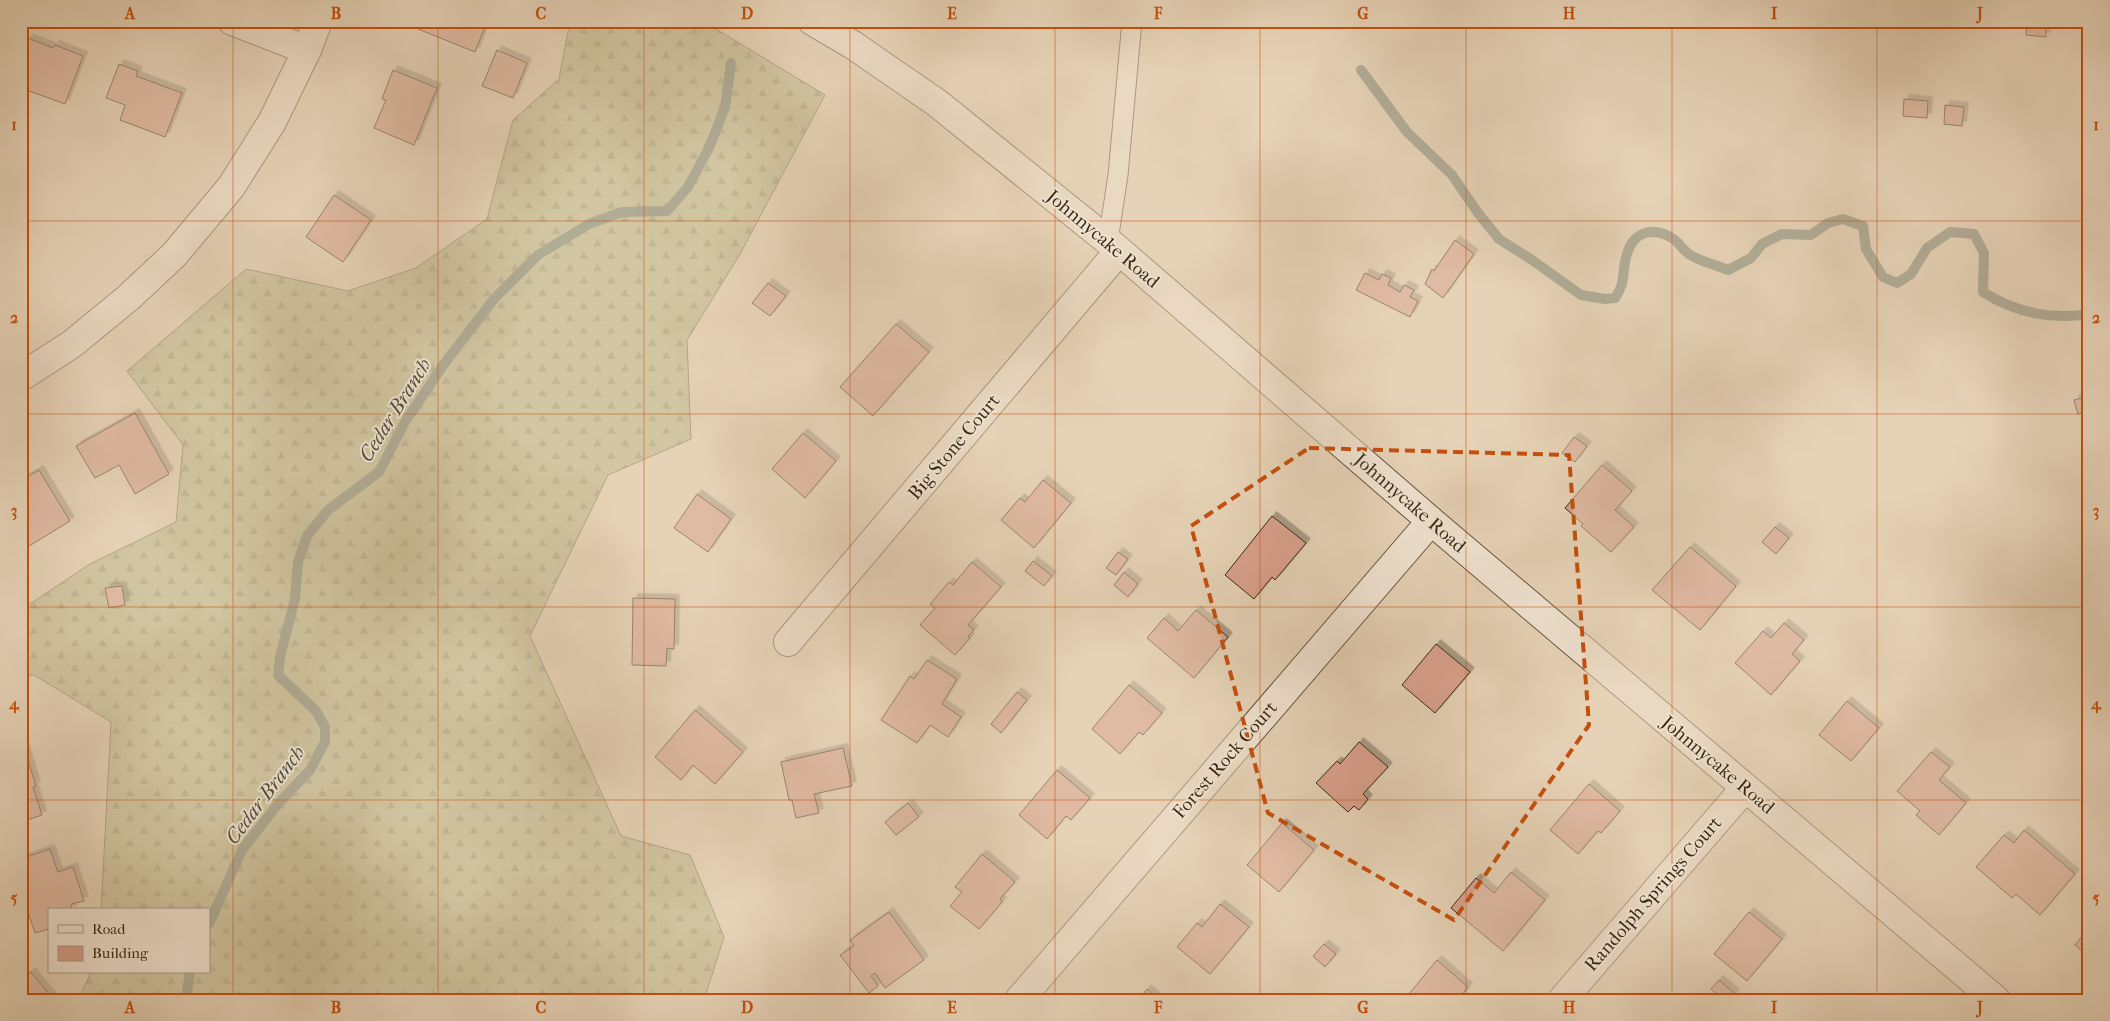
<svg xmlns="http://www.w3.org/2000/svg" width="2110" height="1021" font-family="'IM FELL French Canon',serif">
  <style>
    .forest { fill: url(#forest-firs); stroke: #7a724e }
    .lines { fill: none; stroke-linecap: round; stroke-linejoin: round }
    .stream { stroke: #717f70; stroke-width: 10 }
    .building { fill: #d9a18c; stroke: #392a14; filter: url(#shadow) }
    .service-casing { stroke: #64543c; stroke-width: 21 }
    .minor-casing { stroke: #64543c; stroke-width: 30 }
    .tertiary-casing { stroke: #64543c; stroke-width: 30 }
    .service { stroke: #efe2d0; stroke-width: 19 }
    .minor { stroke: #efe2d0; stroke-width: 28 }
    .tertiary { stroke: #efe2d0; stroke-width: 28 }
    .marked { fill: none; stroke: #c5500e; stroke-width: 4; stroke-dasharray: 10 6; stroke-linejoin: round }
    .grid { fill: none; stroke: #c5500e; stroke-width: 1; stroke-opacity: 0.55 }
    .labels { text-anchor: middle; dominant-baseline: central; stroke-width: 4; stroke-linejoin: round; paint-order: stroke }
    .street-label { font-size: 19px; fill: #392a14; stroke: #efe2d0 }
    .water-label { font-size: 20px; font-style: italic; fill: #504e3a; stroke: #efe2d0 }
    .neatline { fill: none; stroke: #c5500e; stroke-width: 2 }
    .grid-label { font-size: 16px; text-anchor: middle; font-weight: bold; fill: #c5500e }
  </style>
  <defs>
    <pattern id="forest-firs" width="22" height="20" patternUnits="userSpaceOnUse" patternTransform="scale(1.25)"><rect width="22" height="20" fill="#bbba89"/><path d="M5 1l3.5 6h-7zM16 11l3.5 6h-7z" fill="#99976f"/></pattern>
    <filter id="shadow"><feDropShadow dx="4.5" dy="-4.5" stdDeviation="0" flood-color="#0004"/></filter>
  </defs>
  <rect width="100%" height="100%" fill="#e6d2b6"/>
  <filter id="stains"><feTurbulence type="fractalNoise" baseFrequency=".004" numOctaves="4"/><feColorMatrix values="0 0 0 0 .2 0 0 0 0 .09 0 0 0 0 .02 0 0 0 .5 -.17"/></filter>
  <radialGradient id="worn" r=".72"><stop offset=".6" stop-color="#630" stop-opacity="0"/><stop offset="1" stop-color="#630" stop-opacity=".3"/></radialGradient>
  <polygon class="forest" points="570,21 694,21 716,29 825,95 740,254 687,340 691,439 608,475 530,636 621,836 690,855 724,937 704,1000 78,1000 91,972 209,972 209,910 101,910 111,722 34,675 21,677 21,610 90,564 176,522 183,445 127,371 246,269 348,291 416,268 487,219 513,120 559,79"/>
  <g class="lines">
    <g class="stream">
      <path d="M 1361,70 L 1407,132 L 1452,175 L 1478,213 L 1499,239 L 1532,260 L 1581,295 L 1605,299 L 1615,298 C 1627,281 1621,272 1627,254 C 1634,230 1655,226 1675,240 C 1681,245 1685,253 1692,256 C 1703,262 1716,265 1728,270 L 1751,258 L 1762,244 L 1782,234 L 1811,235 L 1828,223 L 1843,219 L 1863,226 L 1866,249 L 1883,277 L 1897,283 L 1911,274 L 1927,248 L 1950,232 L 1974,234 L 1984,253 L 1983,292 C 2016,313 2050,320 2089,314"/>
      <polyline points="209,924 242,850 277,805 310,770 325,742 325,727 316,711 278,675 280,657 295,599 298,562 307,536 328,510 379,472 405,422 444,364 494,299 538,255 589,224 622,212 667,211 688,187 709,148 725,107 731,63"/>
      <polyline points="186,1000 190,972"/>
    </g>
  </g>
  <g class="building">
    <polygon points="415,21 487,21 475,52 413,27"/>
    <polygon points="2025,21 2046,22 2046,37 2026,35 2027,21"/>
    <polygon points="28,38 53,48 55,45 83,56 65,104 21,88 21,56"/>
    <polygon points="497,50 527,63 513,98 482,86"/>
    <polygon points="119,64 138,71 136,76 182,93 165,137 120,120 125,105 106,98"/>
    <polygon points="393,70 437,88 414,145 374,128 386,100 382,99"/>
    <polygon points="1904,99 1928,101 1927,118 1903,116"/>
    <polygon points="1945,105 1964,107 1962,126 1944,124"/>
    <polygon points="334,195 371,220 343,262 306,237"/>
    <polygon points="1455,240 1474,254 1443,298 1425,284 1432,269 1434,271"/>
    <polygon points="1365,273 1379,280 1382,274 1391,278 1388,285 1400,292 1404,285 1414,290 1410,297 1418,301 1410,317 1356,290"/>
    <polygon points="768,283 786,296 770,316 752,303"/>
    <polygon points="896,324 929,352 873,416 840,387"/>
    <polygon points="2088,396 2089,410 2078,414 2074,400"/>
    <polygon points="135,413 169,474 135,494 119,465 95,478 76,446"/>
    <polygon points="803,433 836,461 805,498 772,469"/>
    <polygon points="1574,437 1587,446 1575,462 1562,453"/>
    <polygon points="1602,465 1632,491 1615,510 1634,527 1611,552 1581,526 1583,524 1565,508"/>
    <polygon points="39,470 70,521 21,551 21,480"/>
    <polygon points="1043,480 1071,503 1034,548 1001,520 1020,498 1025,502"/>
    <polygon points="697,494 731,519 708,552 674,528"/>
    <polygon points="1272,516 1306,543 1275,580 1272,577 1254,599 1225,575"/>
    <polygon points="1775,527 1789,538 1776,554 1762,542"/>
    <polygon points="1690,547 1736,586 1700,630 1652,590"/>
    <polygon points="1118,552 1128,559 1116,575 1106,568"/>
    <polygon points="1033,561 1052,576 1044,586 1025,571"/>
    <polygon points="972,562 1001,587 968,625 974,630 968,636 970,638 955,655 920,625 935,608 930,604 949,582 953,585"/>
    <polygon points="1124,572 1138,584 1128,597 1114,585"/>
    <polygon points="122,586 125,605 109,608 105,588"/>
    <polygon points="633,598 675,599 674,649 667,648 666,666 632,665"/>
    <polygon points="1196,610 1228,637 1194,678 1147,638 1164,618 1178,631"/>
    <polygon points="1784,623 1804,640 1792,654 1800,661 1771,695 1735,663 1763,631 1771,638"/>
    <polygon points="1436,644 1470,672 1435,713 1402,685"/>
    <polygon points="927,660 957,679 942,704 961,717 948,737 930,725 917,743 881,720 910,676 914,679"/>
    <polygon points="1129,685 1162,713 1143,735 1139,732 1120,754 1092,729"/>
    <polygon points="1017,692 1027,700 1001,733 991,724"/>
    <polygon points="1847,701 1879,728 1851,761 1819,735"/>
    <polygon points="695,710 743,752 715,784 693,765 681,780 655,757"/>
    <polygon points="1359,742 1388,767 1363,794 1368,799 1359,810 1354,806 1348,812 1316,783 1337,761 1340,764"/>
    <polygon points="23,744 36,786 33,787 42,815 21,822 21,745"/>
    <polygon points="843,748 852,786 814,794 819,813 796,818 792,800 789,800 781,762"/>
    <polygon points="1931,752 1950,767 1939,780 1966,803 1939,835 1916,815 1920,811 1897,791"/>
    <polygon points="1057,770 1090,798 1071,820 1066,816 1047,839 1019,815"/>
    <polygon points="1589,784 1620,811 1601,833 1598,831 1578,854 1550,830"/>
    <polygon points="908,803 919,817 896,835 885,822"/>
    <polygon points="1282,823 1314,850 1279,892 1247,865"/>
    <polygon points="2024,830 2075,874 2040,915 2016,894 2012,898 1976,867 2004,835 2014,843"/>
    <polygon points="50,849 58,872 73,867 84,901 71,904 72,910 49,910 49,929 35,933 21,891 21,859"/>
    <polygon points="982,854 1015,882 1000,899 1002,902 979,929 950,906 962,892 955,887"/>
    <polygon points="1511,872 1545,900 1503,951 1451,908 1476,878 1494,893"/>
    <polygon points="1220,904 1249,927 1210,974 1177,947 1197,923 1202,927"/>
    <polygon points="889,912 924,960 885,988 875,973 871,976 878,986 869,993 840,955 854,946 850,940"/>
    <polygon points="1749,912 1782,939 1747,981 1714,954"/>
    <polygon points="2089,928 2089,957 2075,945"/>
    <polygon points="1324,944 1336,954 1325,967 1313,956"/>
    <polygon points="1437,960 1468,987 1458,1000 1404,1000"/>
    <polygon points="31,972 54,1000 21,1000 21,980"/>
    <polygon points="1719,980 1735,994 1730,1000 1723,1000 1711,989"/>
    <polygon points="1147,989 1159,1000 1138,1000"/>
  </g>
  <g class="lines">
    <defs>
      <polyline id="service" points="1108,241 1118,175 1132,21"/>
      <g id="minor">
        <polyline points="232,21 307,50"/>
        <polyline points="788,642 1119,251"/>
        <polyline points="1019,1000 1431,521"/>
        <polyline points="1562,1000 1745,788"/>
      </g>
      <g id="tertiary">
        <polyline points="812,21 853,45 937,103 1108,241 1431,521 1996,1000"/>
        <polyline points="21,377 72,344 128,298 174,255 231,187 272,122 307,50 318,21"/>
      </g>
    </defs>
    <use href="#service" class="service-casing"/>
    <use href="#minor" class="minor-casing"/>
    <use href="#tertiary" class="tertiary-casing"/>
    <use href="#service" class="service"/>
    <use href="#minor" class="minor"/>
    <use href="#tertiary" class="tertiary"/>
  </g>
  <path d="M0 0H2110V1021H0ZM 1309,448 L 1569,455 L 1589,725 L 1454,920 L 1268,813 L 1191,526 Z" fill="#e6d2b6" fill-opacity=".55" fill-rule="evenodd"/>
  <path class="marked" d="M 1309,448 L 1569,455 L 1589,725 L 1454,920 L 1268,813 L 1191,526 Z"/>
  <path class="grid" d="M 233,21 L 233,1000M 438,21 L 438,1000M 644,21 L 644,1000M 850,21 L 850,1000M 1055,21 L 1055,1000M 1260,21 L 1260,1000M 1466,21 L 1466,1000M 1672,21 L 1672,1000M 1877,21 L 1877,1000M 21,221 L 2089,221M 21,414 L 2089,414M 21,607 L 2089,607M 21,800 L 2089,800"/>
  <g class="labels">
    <g class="street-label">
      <text transform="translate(1103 239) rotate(40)">Johnnycake Road</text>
      <text transform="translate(954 447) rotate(-50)">Big Stone Court</text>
      <text transform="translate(1410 503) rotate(41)">Johnnycake Road</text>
      <text transform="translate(1225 760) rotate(-49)">Forest Rock Court</text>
      <text transform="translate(1718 765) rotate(40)">Johnnycake Road</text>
      <text transform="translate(1653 894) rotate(-49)">Randolph Springs Court</text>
    </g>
    <g class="water-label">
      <text transform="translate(395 410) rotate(-58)">Cedar Branch</text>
      <text transform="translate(265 795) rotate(-53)">Cedar Branch</text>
    </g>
  </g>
  <rect width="2110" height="1021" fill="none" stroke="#e6d2b6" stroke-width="55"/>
  <rect x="48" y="908" width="162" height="65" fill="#efe2d0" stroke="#a69885"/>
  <rect x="58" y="925" width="25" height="8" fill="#efe2d0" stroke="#a69885"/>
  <text x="92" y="934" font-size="15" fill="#392a14">Road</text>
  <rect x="58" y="946" width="25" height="15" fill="#d9a18c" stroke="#a69885"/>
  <text x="92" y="958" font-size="15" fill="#392a14">Building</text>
  <rect x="28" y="28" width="2054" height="966" class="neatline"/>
  <g class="grid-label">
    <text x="130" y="19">A</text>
    <text x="336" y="19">B</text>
    <text x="541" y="19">C</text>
    <text x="747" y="19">D</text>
    <text x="952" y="19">E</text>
    <text x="1158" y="19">F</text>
    <text x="1363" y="19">G</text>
    <text x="1569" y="19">H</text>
    <text x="1774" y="19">I</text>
    <text x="1980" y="19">J</text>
    <text x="14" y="130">1</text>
    <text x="2096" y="130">1</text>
    <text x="14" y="323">2</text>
    <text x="2096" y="323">2</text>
    <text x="14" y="516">3</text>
    <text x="2096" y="516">3</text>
    <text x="14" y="709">4</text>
    <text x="2096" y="709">4</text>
    <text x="14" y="903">5</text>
    <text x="2096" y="903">5</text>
    <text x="130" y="1013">A</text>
    <text x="336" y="1013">B</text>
    <text x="541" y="1013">C</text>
    <text x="747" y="1013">D</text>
    <text x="952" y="1013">E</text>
    <text x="1158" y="1013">F</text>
    <text x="1363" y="1013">G</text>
    <text x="1569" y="1013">H</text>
    <text x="1774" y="1013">I</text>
    <text x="1980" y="1013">J</text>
  </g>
  <rect width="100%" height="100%" filter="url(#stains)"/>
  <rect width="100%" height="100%" fill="url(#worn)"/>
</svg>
